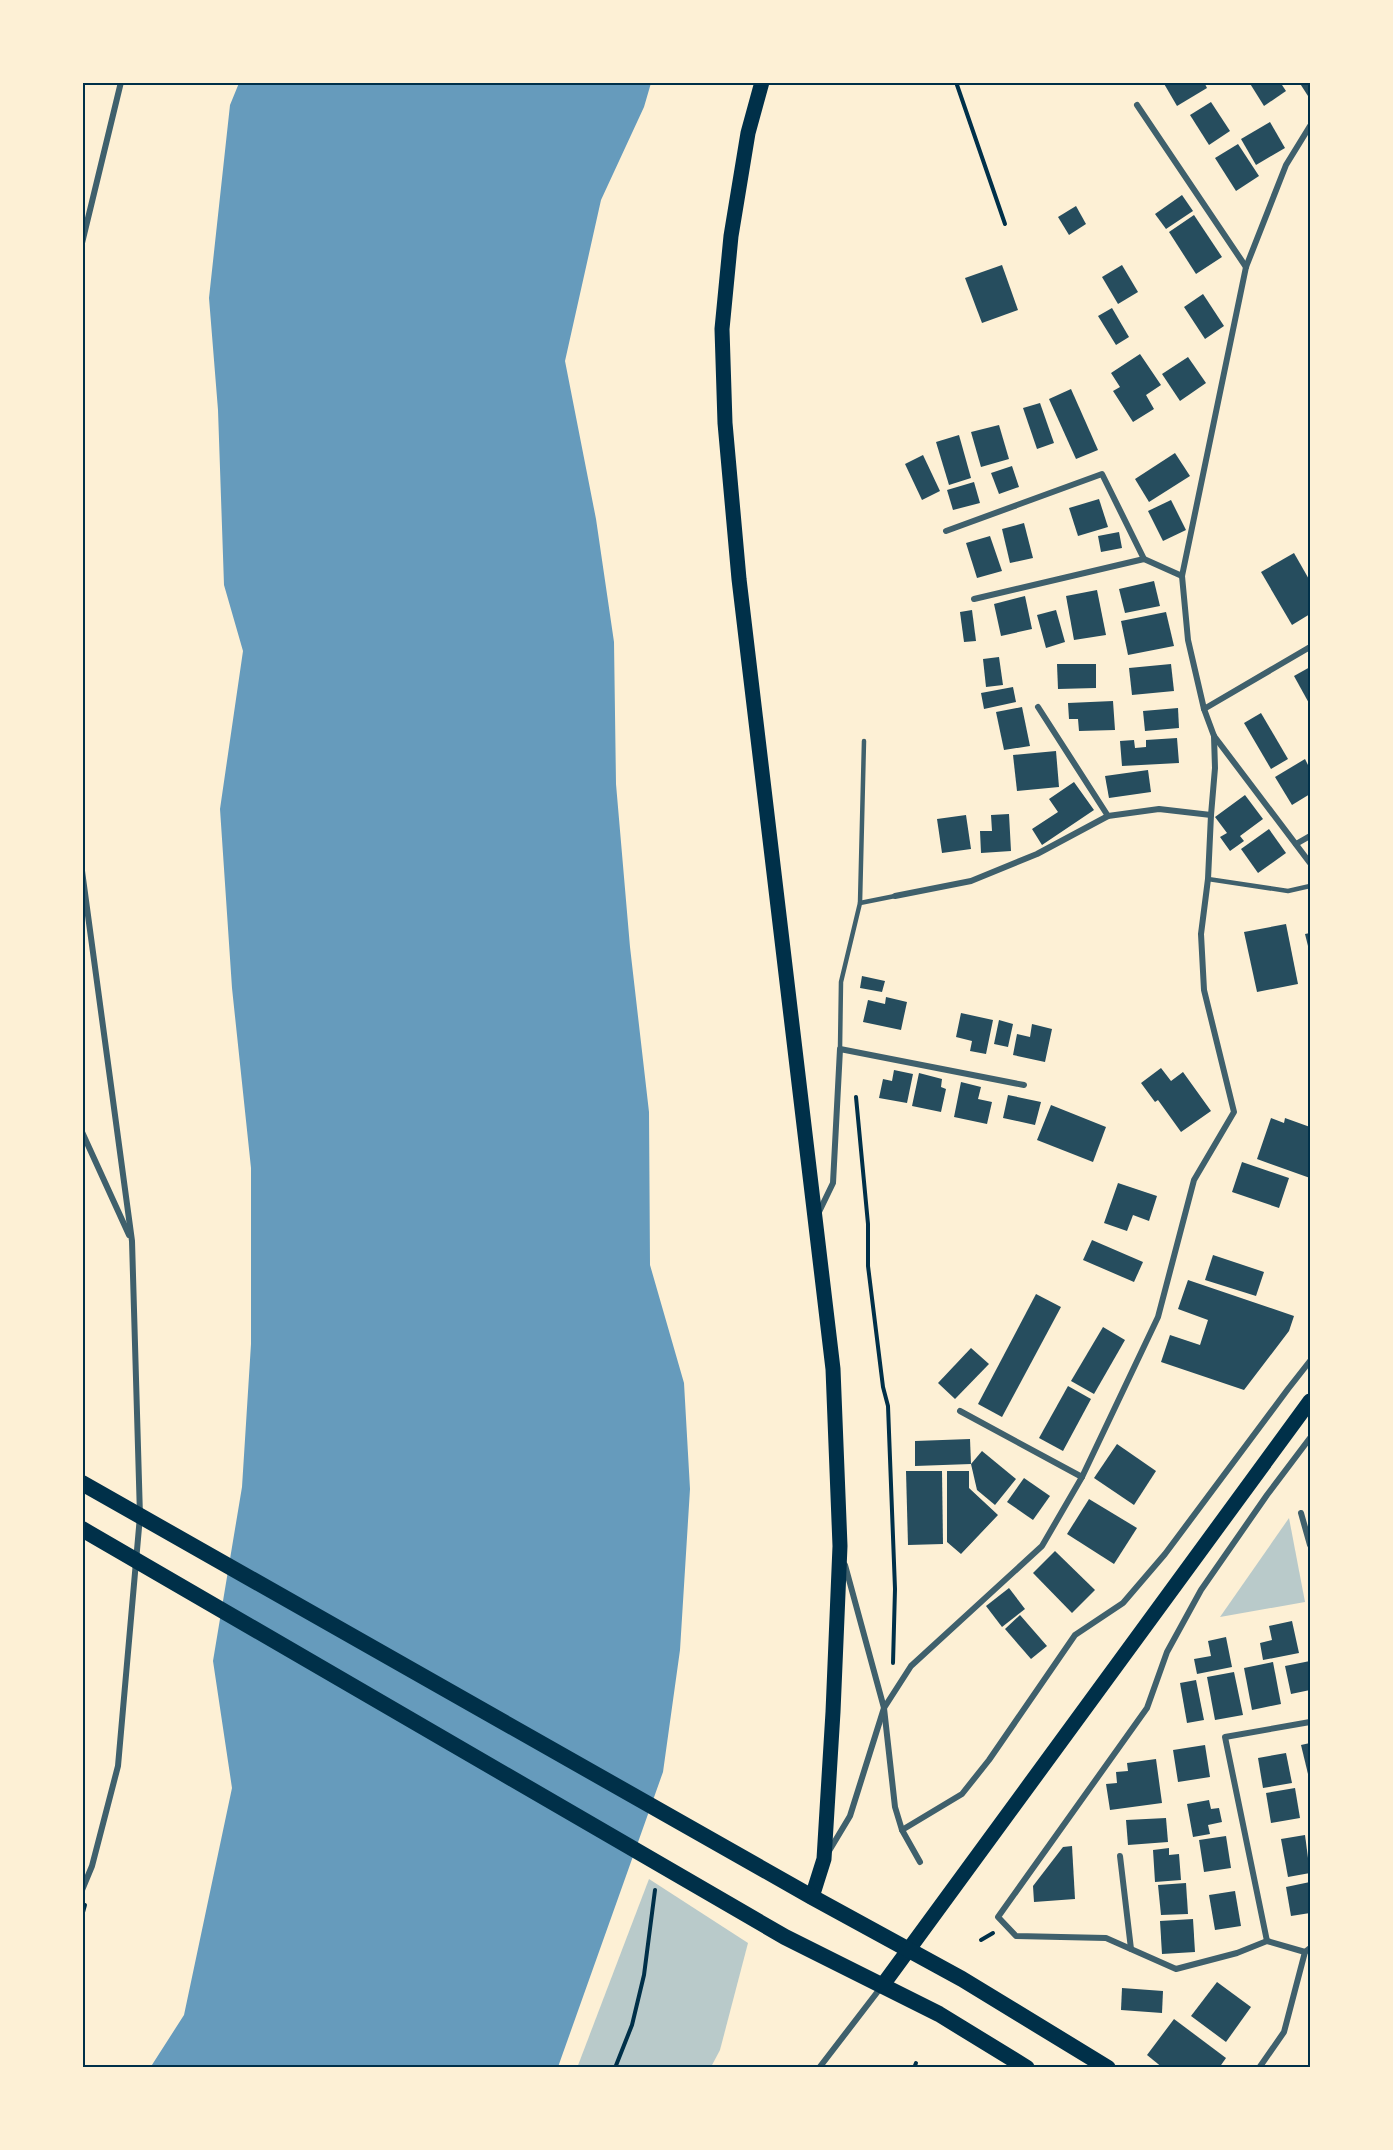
<svg xmlns="http://www.w3.org/2000/svg" width="1393" height="2150" font-family="'Source Sans 3',sans-serif">
  <style>
    .green { fill: #b9caca }
    .water { fill: #669bbc }
    .building { fill: #264d5e }
    .lines { fill: none; stroke-linecap: round; stroke-linejoin: round }
    .path { stroke: #003049; stroke-width: 4 }
    .service { stroke: #3f606c; stroke-width: 4.5 }
    .minor { stroke: #3f606c; stroke-width: 6 }
    .primary { stroke: #003049; stroke-width: 15 }
    .trunk { stroke: #003049; stroke-width: 16 }
    .neatline { fill: none; stroke: #003049; stroke-width: 2 }
  </style>
  <rect width="100%" height="100%" fill="#fdf0d5"/>
  <g class="green">
    <polygon points="1289,1518 1305,1602 1220,1617"/>
    <polygon points="649,1879 748,1943 720,2050 711,2067 577,2068"/>
  </g>
  <polygon class="water" points="239,83 651,83 644,107 601,200 565,361 596,519 614,642 616,784 630,947 649,1112 650,1265 684,1383 690,1489 680,1650 663,1772 558,2067 150,2068 184,2015 232,1788 213,1661 242,1487 251,1344 251,1168 232,988 220,809 243,651 224,585 218,410 209,298 230,105"/>
  <g class="building">
    <polygon points="1163,82 1204,82 1207,88 1177,106"/>
    <polygon points="1249,82 1280,82 1286,91 1264,106"/>
    <polygon points="1299,82 1310,82 1310,95 1308,96"/>
    <polygon points="1211,102 1230,131 1209,145 1190,115"/>
    <polygon points="1270,122 1285,148 1256,165 1241,139"/>
    <polygon points="1238,144 1259,176 1236,191 1215,158"/>
    <polygon points="1182,195 1193,211 1166,229 1155,214"/>
    <polygon points="1076,206 1086,224 1069,235 1058,217"/>
    <polygon points="1194,215 1222,257 1196,274 1169,232"/>
    <polygon points="1002,265 1018,310 982,323 965,278"/>
    <polygon points="1122,265 1138,292 1118,304 1102,277"/>
    <polygon points="1203,294 1224,326 1205,339 1184,307"/>
    <polygon points="1112,308 1129,337 1116,345 1098,316"/>
    <polygon points="1140,354 1161,385 1146,395 1154,409 1133,422 1113,391 1120,387 1111,373"/>
    <polygon points="1188,357 1206,383 1180,401 1162,374"/>
    <polygon points="1071,389 1098,450 1076,459 1049,399"/>
    <polygon points="1040,403 1054,443 1037,449 1023,408"/>
    <polygon points="999,425 1009,459 981,467 971,432"/>
    <polygon points="959,435 971,478 949,485 936,442"/>
    <polygon points="1175,453 1190,476 1149,502 1135,479"/>
    <polygon points="923,455 940,491 922,500 905,464"/>
    <polygon points="1012,466 1019,487 999,494 991,473"/>
    <polygon points="974,482 980,503 953,510 947,490"/>
    <polygon points="1099,499 1108,527 1078,536 1069,508"/>
    <polygon points="1171,500 1186,530 1163,541 1148,511"/>
    <polygon points="1024,523 1033,558 1010,563 1002,529"/>
    <polygon points="1119,532 1122,548 1101,552 1098,536"/>
    <polygon points="990,536 1002,571 977,578 966,543"/>
    <polygon points="1294,553 1310,581 1310,614 1292,625 1261,572"/>
    <polygon points="1154,581 1160,606 1125,613 1119,589"/>
    <polygon points="1097,590 1106,635 1074,640 1066,596"/>
    <polygon points="1025,596 1032,629 1001,636 994,604"/>
    <polygon points="972,610 976,641 964,642 960,612"/>
    <polygon points="1056,610 1065,642 1046,648 1037,615"/>
    <polygon points="1166,612 1174,646 1128,655 1121,621"/>
    <polygon points="999,657 1003,685 986,687 983,659"/>
    <polygon points="1057,664 1096,664 1096,688 1058,689"/>
    <polygon points="1171,664 1174,691 1132,695 1129,668"/>
    <polygon points="1310,667 1310,705 1294,676"/>
    <polygon points="1013,687 1016,702 984,709 981,693"/>
    <polygon points="1113,701 1115,730 1079,731 1078,719 1069,719 1068,703"/>
    <polygon points="1022,707 1030,746 1004,750 996,712"/>
    <polygon points="1178,708 1179,728 1145,731 1143,711"/>
    <polygon points="1261,713 1288,759 1271,769 1244,723"/>
    <polygon points="1177,738 1179,763 1122,766 1120,741 1134,740 1135,748 1146,747 1146,740"/>
    <polygon points="1056,751 1059,787 1017,791 1013,755"/>
    <polygon points="1305,759 1310,769 1310,794 1292,805 1275,777"/>
    <polygon points="1148,770 1151,792 1109,798 1105,776"/>
    <polygon points="1074,782 1094,810 1042,845 1032,829 1058,812 1049,799"/>
    <polygon points="1245,795 1263,819 1240,836 1244,841 1230,851 1220,837 1227,833 1215,817"/>
    <polygon points="1009,814 1011,851 981,853 980,831 992,831 991,815"/>
    <polygon points="966,815 971,849 942,853 937,819"/>
    <polygon points="1269,829 1286,853 1258,873 1241,849"/>
    <polygon points="1286,924 1298,984 1257,992 1244,932"/>
    <polygon points="1310,933 1310,954 1305,934"/>
    <polygon points="862,976 885,981 882,992 860,988"/>
    <polygon points="886,997 907,1002 901,1030 863,1022 868,1000 885,1004"/>
    <polygon points="961,1013 993,1020 986,1054 970,1051 972,1041 956,1037"/>
    <polygon points="999,1020 1013,1024 1008,1047 994,1044"/>
    <polygon points="1032,1024 1052,1029 1045,1062 1013,1055 1017,1034 1030,1037"/>
    <polygon points="1161,1068 1171,1081 1183,1072 1211,1111 1181,1132 1158,1100 1155,1102 1141,1083"/>
    <polygon points="894,1070 913,1074 907,1103 879,1098 883,1079 892,1081"/>
    <polygon points="919,1073 942,1079 941,1087 946,1089 941,1112 912,1106"/>
    <polygon points="961,1082 981,1087 978,1099 992,1102 987,1124 954,1117"/>
    <polygon points="1008,1095 1041,1102 1035,1125 1003,1118"/>
    <polygon points="1051,1105 1106,1127 1093,1162 1037,1140"/>
    <polygon points="1271,1118 1284,1123 1285,1118 1310,1127 1310,1178 1257,1159"/>
    <polygon points="1242,1162 1289,1178 1279,1208 1232,1192"/>
    <polygon points="1118,1183 1157,1196 1149,1221 1133,1215 1127,1231 1104,1223"/>
    <polygon points="1092,1240 1143,1262 1134,1282 1083,1260"/>
    <polygon points="1213,1255 1264,1272 1256,1296 1205,1280"/>
    <polygon points="1188,1280 1294,1316 1289,1331 1244,1390 1161,1362 1170,1335 1200,1345 1208,1320 1178,1309"/>
    <polygon points="1036,1294 1061,1307 1002,1417 978,1404"/>
    <polygon points="1103,1327 1125,1340 1094,1394 1071,1381"/>
    <polygon points="971,1348 989,1364 955,1399 938,1383"/>
    <polygon points="1068,1386 1091,1399 1063,1451 1039,1438"/>
    <polygon points="970,1439 971,1464 915,1466 915,1441"/>
    <polygon points="1117,1444 1156,1471 1134,1505 1094,1478"/>
    <polygon points="982,1451 1016,1479 995,1505 977,1490 971,1464"/>
    <polygon points="906,1471 942,1471 943,1544 908,1545"/>
    <polygon points="947,1471 969,1471 969,1488 998,1515 961,1554 947,1542"/>
    <polygon points="1024,1478 1050,1496 1033,1520 1007,1502"/>
    <polygon points="1089,1499 1137,1528 1114,1564 1067,1534"/>
    <polygon points="1055,1551 1095,1590 1072,1613 1033,1573"/>
    <polygon points="1009,1588 1025,1609 1002,1627 986,1606"/>
    <polygon points="1020,1615 1047,1646 1031,1659 1005,1629"/>
    <polygon points="1292,1621 1299,1653 1263,1660 1260,1643 1272,1640 1269,1626"/>
    <polygon points="1226,1637 1232,1667 1197,1674 1194,1659 1211,1656 1208,1641"/>
    <polygon points="1310,1661 1310,1690 1291,1694 1285,1666"/>
    <polygon points="1273,1662 1281,1704 1252,1710 1244,1668"/>
    <polygon points="1234,1672 1243,1715 1215,1720 1207,1677"/>
    <polygon points="1196,1680 1204,1720 1187,1723 1180,1683"/>
    <polygon points="1310,1743 1310,1773 1308,1774 1301,1745"/>
    <polygon points="1205,1745 1210,1777 1178,1782 1173,1750"/>
    <polygon points="1286,1753 1292,1783 1263,1788 1258,1758"/>
    <polygon points="1156,1759 1162,1803 1110,1810 1106,1784 1117,1783 1116,1772 1128,1771 1127,1763"/>
    <polygon points="1295,1788 1300,1818 1271,1823 1266,1793"/>
    <polygon points="1209,1800 1211,1809 1219,1808 1222,1822 1208,1825 1210,1834 1193,1837 1187,1804"/>
    <polygon points="1166,1818 1168,1842 1128,1845 1126,1820"/>
    <polygon points="1305,1835 1310,1873 1288,1877 1281,1839"/>
    <polygon points="1226,1836 1231,1868 1204,1872 1199,1840"/>
    <polygon points="1072,1846 1075,1899 1034,1902 1033,1886 1063,1847"/>
    <polygon points="1169,1848 1169,1855 1179,1854 1181,1880 1155,1882 1153,1850"/>
    <polygon points="1310,1882 1310,1913 1291,1916 1286,1887"/>
    <polygon points="1186,1883 1188,1914 1161,1915 1158,1885"/>
    <polygon points="1235,1891 1241,1926 1215,1930 1209,1895"/>
    <polygon points="1193,1919 1195,1952 1162,1954 1160,1921"/>
    <polygon points="1217,1982 1251,2007 1226,2042 1191,2016"/>
    <polygon points="1122,1988 1163,1991 1162,2013 1121,2010"/>
    <polygon points="1174,2019 1226,2058 1219,2068 1163,2068 1147,2055"/>
  </g>
  <g class="lines">
    <g class="path">
      <polyline points="956,82 1005,224"/>
      <polyline points="856,1097 868,1224 868,1266 883,1387 888,1406 895,1589 893,1663"/>
      <polyline points="82,1916 85,1905"/>
      <polyline points="981,1940 993,1933"/>
      <polyline points="615,2068 632,2025 644,1975 655,1890"/>
      <polyline points="914,2068 916,2063"/>
    </g>
    <g class="service">
      <polyline points="1208,879 1288,891 1310,886"/>
      <polyline points="860,903 864,741"/>
      <polyline points="840,1049 841,982 860,903 895,896"/>
    </g>
    <g class="minor">
      <polyline points="1137,105 1246,267"/>
      <polyline points="1310,126 1286,165 1246,267 1182,576 1188,640 1204,709 1214,736 1310,863"/>
      <polyline points="82,243 121,82"/>
      <polyline points="946,531 1102,474 1144,559"/>
      <polyline points="974,599 1144,559 1182,576"/>
      <polyline points="1038,707 1108,816"/>
      <polyline points="1204,709 1310,647"/>
      <polyline points="1296,844 1310,836"/>
      <polyline points="82,871 132,1241 140,1516 118,1766 92,1866 82,1890"/>
      <polyline points="895,896 971,881 1037,854 1108,816 1159,809 1211,815"/>
      <polyline points="82,1132 129,1235"/>
      <polyline points="818,1214 833,1183 840,1049 1024,1085"/>
      <polyline points="960,1411 1082,1477"/>
      <polyline points="1301,1513 1310,1545"/>
      <polyline points="845,1565 884,1708 895,1807 902,1830 920,1862"/>
      <polyline points="902,1830 962,1794 989,1760 1075,1635 1123,1603 1165,1554 1288,1389 1310,1361"/>
      <polyline points="829,1851 850,1816 884,1708 911,1666 1042,1546 1082,1477 1158,1317 1194,1180 1234,1112 1204,990 1201,934 1208,879 1211,815 1215,768 1214,736"/>
      <polyline points="1120,1856 1131,1949"/>
      <polyline points="1267,1941 1225,1737 1310,1722"/>
      <polyline points="1305,1952 1267,1941 1237,1953 1176,1969 1106,1938 1016,1936 998,1917 1147,1708 1167,1652 1201,1590 1267,1495 1310,1438"/>
      <polyline points="819,2068 882,1986"/>
      <polyline points="1259,2068 1284,2032 1305,1952 1310,1948"/>
    </g>
    <g class="primary">
      <polyline points="762,82 748,133 731,236 722,329 725,423 739,579 833,1369 840,1546 833,1712 824,1859 812,1897"/>
      <polyline points="882,1986 1310,1401"/>
    </g>
    <g class="trunk">
      <polyline points="82,1483 812,1897 962,1979 1108,2068"/>
      <polyline points="82,1529 785,1937 939,2014 1027,2068"/>
    </g>
  </g>
  <rect width="1393" height="2150" fill="none" stroke="#fdf0d5" stroke-width="168"/>
  <rect x="84" y="84" width="1225" height="1982" class="neatline"/>
</svg>
